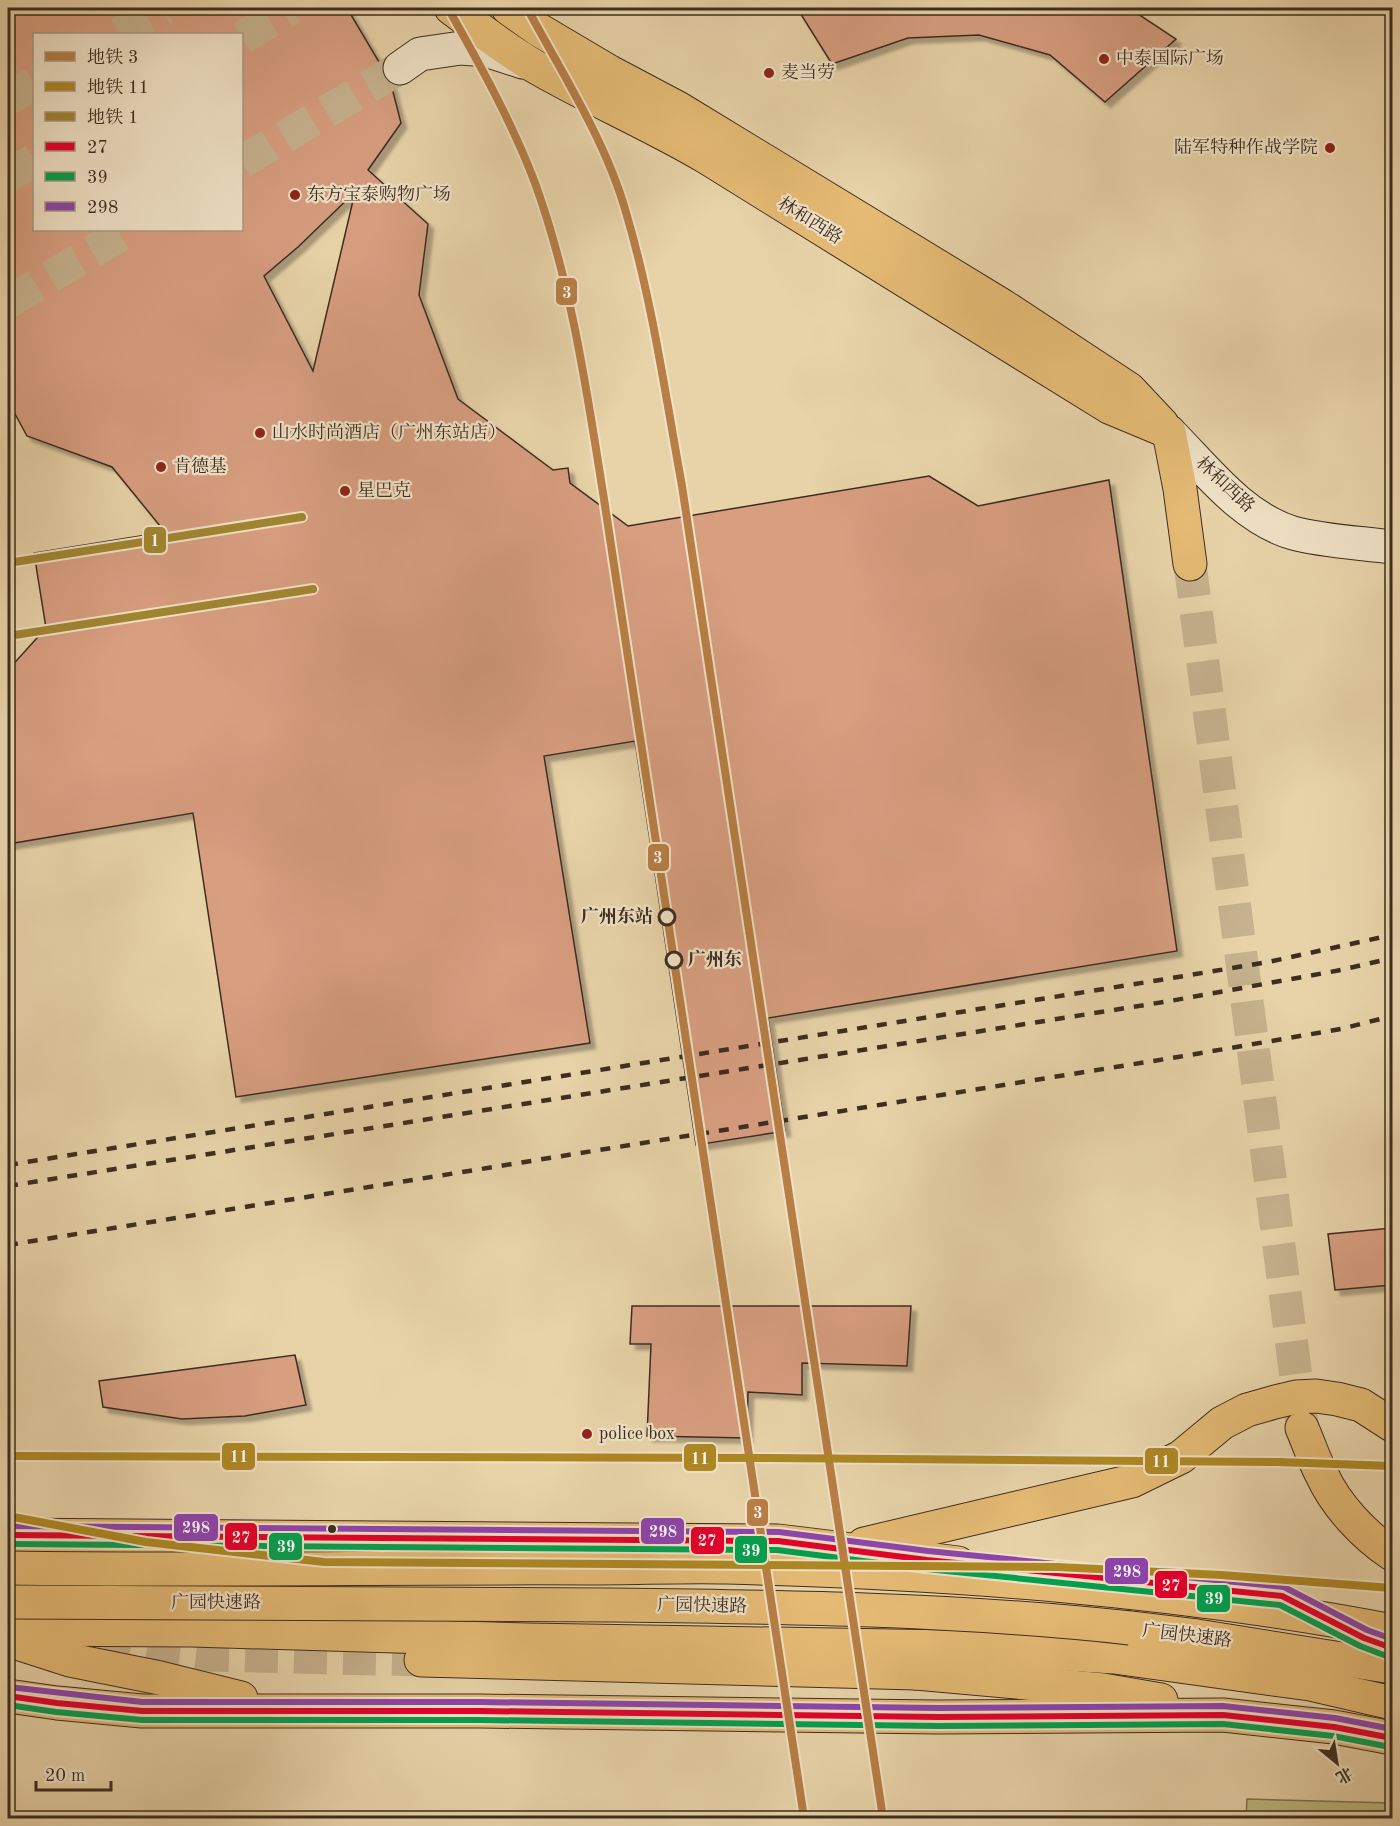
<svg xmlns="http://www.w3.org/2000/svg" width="1400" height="1826" font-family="'Old Standard TT','Noto Serif SC',serif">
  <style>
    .green { fill: #beba82; stroke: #7e7352; stroke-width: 1.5 }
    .building { fill: #d79e80; stroke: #3d2c21; stroke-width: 1.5; fill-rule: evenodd; filter: url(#shadow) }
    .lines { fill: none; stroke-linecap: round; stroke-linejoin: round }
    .secondary-tunnel { stroke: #c6b28e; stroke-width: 33; stroke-dasharray: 33 16; stroke-linecap: butt }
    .primary-tunnel { stroke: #c6b28e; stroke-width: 33; stroke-dasharray: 33 16; stroke-linecap: butt }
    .secondary-casing { stroke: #3d2c21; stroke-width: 35 }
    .primary-casing { stroke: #3d2c21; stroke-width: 35 }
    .highway-casing { stroke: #3d2c21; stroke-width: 35 }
    .secondary { stroke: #f0e2c7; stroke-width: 33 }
    .primary { stroke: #e4ba74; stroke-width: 33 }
    .highway { stroke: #e4ba74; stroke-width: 33 }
    .rail { stroke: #3d2c21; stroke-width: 4.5; stroke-dasharray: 10 10; stroke-linecap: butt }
    .highway-bridge-casing { stroke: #3d2c21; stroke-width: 35; stroke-linecap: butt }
    .highway-bridge { stroke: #e4ba74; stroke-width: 33 }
    .bus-1-casing { stroke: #f0e2c7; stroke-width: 10 }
    .bus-2-casing { stroke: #f0e2c7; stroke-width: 10 }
    .bus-3-casing { stroke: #f0e2c7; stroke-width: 10 }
    .bus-1 { stroke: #e4002b; stroke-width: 6 }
    .bus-2 { stroke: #03a04f; stroke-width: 6 }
    .bus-3 { stroke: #8e44ad; stroke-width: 6 }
    .metro-1-casing { stroke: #f0e2c7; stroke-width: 12 }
    .metro-2-casing { stroke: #f0e2c7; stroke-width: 12 }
    .metro-3-casing { stroke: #f0e2c7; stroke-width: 12 }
    .metro-1 { stroke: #b87e45; stroke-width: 8 }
    .metro-2 { stroke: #ae8823; stroke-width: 8 }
    .metro-3 { stroke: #a18631; stroke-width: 8 }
    .poi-dot { fill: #8f2418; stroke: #f0e2c7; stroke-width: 2 }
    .stop-dot { fill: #f0e2c7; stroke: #3d2c21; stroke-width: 3 }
    .bus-dot { fill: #3d2c21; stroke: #f0e2c7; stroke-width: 2 }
    .labels { text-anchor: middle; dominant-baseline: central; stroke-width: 4.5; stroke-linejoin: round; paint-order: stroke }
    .poi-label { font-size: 18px; fill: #3d2c21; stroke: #f0e2c7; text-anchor: start }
    .street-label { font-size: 18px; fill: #3d2c21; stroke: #f0e2c7 }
    .stop-label { font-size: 18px; font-weight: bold; fill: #3d2c21; stroke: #f0e2c7; text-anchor: end }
    .line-badge { stroke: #f0e2c7; stroke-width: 2 }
    .badge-label { font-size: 16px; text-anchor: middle; font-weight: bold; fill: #fff }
  </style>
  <defs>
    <filter id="shadow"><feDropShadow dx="5.5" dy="5.5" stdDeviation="1.5" flood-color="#0004"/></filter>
  </defs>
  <rect width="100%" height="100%" fill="#e8d3a9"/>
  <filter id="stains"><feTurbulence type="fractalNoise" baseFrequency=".00333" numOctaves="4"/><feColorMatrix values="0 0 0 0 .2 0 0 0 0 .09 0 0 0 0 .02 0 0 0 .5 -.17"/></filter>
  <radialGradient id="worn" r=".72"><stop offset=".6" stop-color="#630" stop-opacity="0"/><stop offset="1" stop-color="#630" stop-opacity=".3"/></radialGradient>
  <polygon class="green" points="1247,1799 1392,1803 1392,1818 1246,1818"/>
  <g class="building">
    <path d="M 8,8 L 347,8 L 382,67 L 384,78 L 391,84 L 401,123 L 368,170 L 428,224 L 419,295 L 458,399 L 553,470 L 568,468 L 570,483 L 628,526 L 929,476 L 978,506 L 1109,480 L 1177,951 L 768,1018 L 785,1131 L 696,1145 L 635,741 L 544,756 L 590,1043 L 236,1097 L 193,813 L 8,844 L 8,670 L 46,628 L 34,553 L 165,532 L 112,467 L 27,436 L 8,401 ZM 34,34 L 242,34 L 242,230 L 34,230 ZM 355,192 L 313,371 L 264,276 L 298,247 Z"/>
    <polygon points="797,8 1129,8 1176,39 1105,102 1050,55 979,35 908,38 832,64"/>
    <polygon points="1392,1228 1392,1285 1335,1290 1328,1234"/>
    <polygon points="632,1306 911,1306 907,1366 802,1363 802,1395 748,1392 747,1438 647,1436 651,1344 630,1344"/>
    <polygon points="295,1355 306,1405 245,1416 182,1419 103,1407 99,1381"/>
  </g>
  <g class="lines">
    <g class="secondary-tunnel">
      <polyline points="119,34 165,8"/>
      <polyline points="242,38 292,8"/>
      <polyline points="8,99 34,83"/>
      <polyline points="242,162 400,68"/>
      <polyline points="8,176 34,160"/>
      <polyline points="8,302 129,230"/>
    </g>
    <g class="primary-tunnel">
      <polyline points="1190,564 1302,1423"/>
      <polyline points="100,1635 155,1648 209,1655 421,1660"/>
    </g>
    <defs>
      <g id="secondary">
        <polyline points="400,68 420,54 461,48 486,50 523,62"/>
        <path d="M 1169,432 C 1205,468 1242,518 1293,533 C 1321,541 1362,543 1392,547"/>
      </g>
      <g id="primary">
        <path d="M 451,8 C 478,28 505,49 534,66 C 591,99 650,124 706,157 L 1109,407 L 1169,432"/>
        <polyline points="508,8 539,30 610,72 678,108 1003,306 1129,389 1162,424"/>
        <polyline points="1169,432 1180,489 1190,564"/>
        <path d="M 1302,1428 C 1309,1444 1314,1460 1322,1475 C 1337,1507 1364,1535 1392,1554"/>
        <polyline points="421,1660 916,1673"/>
      </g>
      <g id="highway">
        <polyline points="8,1535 778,1541 958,1563"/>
        <polyline points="864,1544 1132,1481 1181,1457 1222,1423 1247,1410 1275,1402 1296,1397 1316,1396 1337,1399 1361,1405 1392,1425"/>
        <polyline points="1130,1628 1197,1636 1392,1667"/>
        <polyline points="8,1629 192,1630 527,1640 953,1647 1114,1657 1310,1684 1392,1703"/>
        <polyline points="8,1640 70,1660 160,1678 241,1698"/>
        <polyline points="916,1673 1103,1690 1161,1700"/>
        <polyline points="8,1696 57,1703 142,1711 480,1711 938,1717 1223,1715 1334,1727 1392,1738"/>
      </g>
    </defs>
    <use href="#secondary" class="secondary-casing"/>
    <use href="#primary" class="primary-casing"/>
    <use href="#highway" class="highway-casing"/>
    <use href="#secondary" class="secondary"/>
    <use href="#primary" class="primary"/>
    <use href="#highway" class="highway"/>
    <g class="rail">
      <polyline points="8,1165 1166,979 1268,962 1392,935"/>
      <polyline points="8,1186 1170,1001 1341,970 1392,958"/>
      <polyline points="8,1245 1178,1057 1341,1029 1392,1016"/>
    </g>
    <defs>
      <g id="highway-bridge">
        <path d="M 8,1568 C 203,1571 398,1567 594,1568 C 638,1568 682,1566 726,1567 C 950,1573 1173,1589 1392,1631"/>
        <path d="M 8,1602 C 209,1603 410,1603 612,1605 C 785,1607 957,1609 1130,1628"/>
      </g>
    </defs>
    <use href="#highway-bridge" class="highway-bridge-casing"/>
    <use href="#highway-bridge" class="highway-bridge"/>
    <defs>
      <g id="bus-1">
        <polyline points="8,1535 778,1541 927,1560 1282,1596 1364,1638 1392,1648"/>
        <polyline points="8,1696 57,1703 142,1711 480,1711 938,1717 1223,1715 1334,1727 1392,1738"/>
      </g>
      <g id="bus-2">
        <polyline points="8,1544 777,1550 926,1569 1280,1605 1360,1646 1389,1657"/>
        <polyline points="8,1705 56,1712 142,1720 480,1720 938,1726 1223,1724 1333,1736 1390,1747"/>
      </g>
      <g id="bus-3">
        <polyline points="8,1526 779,1532 928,1551 1284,1587 1367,1630 1392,1639"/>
        <polyline points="9,1687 142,1702 480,1702 938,1708 1223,1706 1335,1718 1392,1729"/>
      </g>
    </defs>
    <use href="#bus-1" class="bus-1-casing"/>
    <use href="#bus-2" class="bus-2-casing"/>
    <use href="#bus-3" class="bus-3-casing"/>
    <use href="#bus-1" class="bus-1"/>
    <use href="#bus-2" class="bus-2"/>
    <use href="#bus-3" class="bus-3"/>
    <defs>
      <g id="metro-1">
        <path d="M 448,8 C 480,65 512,122 535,183 C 572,285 587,393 604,499 L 804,1818"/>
        <path d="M 527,8 C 561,71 605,140 625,209 C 652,299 665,393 682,486 L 883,1818"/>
      </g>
      <g id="metro-2">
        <polyline points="8,1456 768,1458 1278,1462 1392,1466"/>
        <polyline points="8,1516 146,1542 324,1562 1057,1567 1221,1575 1392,1588"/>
      </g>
      <g id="metro-3">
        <polyline points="8,563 302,517"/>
        <polyline points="8,636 313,589"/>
      </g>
    </defs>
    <use href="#metro-1" class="metro-1-casing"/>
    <use href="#metro-2" class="metro-2-casing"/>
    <use href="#metro-3" class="metro-3-casing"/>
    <use href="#metro-1" class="metro-1"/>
    <use href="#metro-2" class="metro-2"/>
    <use href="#metro-3" class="metro-3"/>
  </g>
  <g class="poi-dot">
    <circle cx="1104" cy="59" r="6"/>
    <circle cx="769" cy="73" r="6"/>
    <circle cx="1330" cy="148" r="6"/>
    <circle cx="295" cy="195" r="6"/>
    <circle cx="260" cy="433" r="6"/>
    <circle cx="161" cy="467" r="6"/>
    <circle cx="345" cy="491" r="6"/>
    <circle cx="587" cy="1434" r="6"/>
  </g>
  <g class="stop-dot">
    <circle cx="667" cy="917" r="8"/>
    <circle cx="674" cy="960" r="8"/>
  </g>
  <circle class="bus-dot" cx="332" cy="1529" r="5"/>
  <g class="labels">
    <g class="poi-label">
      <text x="1116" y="59">中泰国际广场</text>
      <text x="781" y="73">麦当劳</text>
      <text x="1318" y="148" text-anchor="end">陆军特种作战学院</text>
      <text x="307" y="195">东方宝泰购物广场</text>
      <text x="272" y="433">山水时尚酒店（广州东站店）</text>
      <text x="173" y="467">肯德基</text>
      <text x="357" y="491">星巴克</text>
      <text x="599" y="1434">police box</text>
    </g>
    <g class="street-label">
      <text transform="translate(810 221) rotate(32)">林和西路</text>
      <text transform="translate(1225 485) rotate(43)">林和西路</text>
      <text x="216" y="1603">广园快速路</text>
      <text transform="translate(702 1606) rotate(1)">广园快速路</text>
      <text transform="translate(1187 1636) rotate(7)">广园快速路</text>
    </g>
    <g class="stop-label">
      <text x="653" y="917">广州东站</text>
      <text x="688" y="960" text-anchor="start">广州东</text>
    </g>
  </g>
  <g class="line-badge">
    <rect x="555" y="277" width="23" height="29" rx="6" fill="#b87e45"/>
    <rect x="143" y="526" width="24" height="28" rx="6" fill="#a18631"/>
    <rect x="647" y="843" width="23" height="29" rx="6" fill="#b87e45"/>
    <rect x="221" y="1442" width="35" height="29" rx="6" fill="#ae8823"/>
    <rect x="683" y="1443" width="34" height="29" rx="6" fill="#ae8823"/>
    <rect x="1144" y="1447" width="35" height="28" rx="6" fill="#ae8823"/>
    <rect x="746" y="1498" width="23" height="29" rx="6" fill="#b87e45"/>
    <rect x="173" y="1513" width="46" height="29" rx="6" fill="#8e44ad"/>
    <rect x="640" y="1517" width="45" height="28" rx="6" fill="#8e44ad"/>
    <rect x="224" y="1522" width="34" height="29" rx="6" fill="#e4002b"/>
    <rect x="690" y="1526" width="35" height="29" rx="6" fill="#e4002b"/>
    <rect x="268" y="1532" width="35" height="29" rx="6" fill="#03a04f"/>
    <rect x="734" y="1535" width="34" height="29" rx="6" fill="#03a04f"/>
    <rect x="1104" y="1557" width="45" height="28" rx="6" fill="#8e44ad"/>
    <rect x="1154" y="1570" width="34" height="29" rx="6" fill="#e4002b"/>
    <rect x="1196" y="1584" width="35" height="29" rx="6" fill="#03a04f"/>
  </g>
  <g class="badge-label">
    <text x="567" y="298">3</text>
    <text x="155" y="546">1</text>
    <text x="658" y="863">3</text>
    <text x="239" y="1462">11</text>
    <text x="700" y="1464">11</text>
    <text x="1161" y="1467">11</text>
    <text x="758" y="1518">3</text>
    <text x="196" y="1533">298</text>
    <text x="663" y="1537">298</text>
    <text x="241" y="1543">27</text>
    <text x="707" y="1546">27</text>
    <text x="286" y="1552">39</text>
    <text x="751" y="1556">39</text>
    <text x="1127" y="1577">298</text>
    <text x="1171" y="1591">27</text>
    <text x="1214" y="1604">39</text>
  </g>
  <rect width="1400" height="1826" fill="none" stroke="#e8d3a9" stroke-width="30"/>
  <rect x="9" y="9" width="1382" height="1808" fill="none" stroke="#3d2c21" stroke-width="3"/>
  <rect x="15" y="15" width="1370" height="1796" fill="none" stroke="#3d2c21" stroke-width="1.5"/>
  <rect x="33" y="33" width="210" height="198" fill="#f0e2c7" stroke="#a89985" stroke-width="1.5"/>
  <rect x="45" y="52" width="30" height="9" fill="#b87e45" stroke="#a89985" stroke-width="1.5"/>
  <text x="87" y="63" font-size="18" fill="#3d2c21">地铁 3</text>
  <rect x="45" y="82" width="30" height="9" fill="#ae8823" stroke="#a89985" stroke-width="1.5"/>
  <text x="87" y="93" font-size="18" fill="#3d2c21">地铁 11</text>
  <rect x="45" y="112" width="30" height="9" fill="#a18631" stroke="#a89985" stroke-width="1.5"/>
  <text x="87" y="123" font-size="18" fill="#3d2c21">地铁 1</text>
  <rect x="45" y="142" width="30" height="9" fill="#e4002b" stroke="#a89985" stroke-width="1.5"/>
  <text x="87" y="153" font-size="18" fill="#3d2c21">27</text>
  <rect x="45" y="172" width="30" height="9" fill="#03a04f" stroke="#a89985" stroke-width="1.5"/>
  <text x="87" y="183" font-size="18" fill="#3d2c21">39</text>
  <rect x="45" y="202" width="30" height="9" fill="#8e44ad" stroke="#a89985" stroke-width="1.5"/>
  <text x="87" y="213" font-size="18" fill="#3d2c21">298</text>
  <g transform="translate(1337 1763) rotate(150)" stroke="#f0e2c7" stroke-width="4.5" paint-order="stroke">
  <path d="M0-4.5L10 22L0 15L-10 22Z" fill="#3d2c21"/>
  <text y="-9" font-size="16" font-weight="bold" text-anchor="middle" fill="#3d2c21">北</text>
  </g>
  <path d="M36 1781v9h75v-9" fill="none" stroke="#3d2c21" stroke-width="3"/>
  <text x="45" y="1781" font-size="18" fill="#3d2c21" stroke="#f0e2c7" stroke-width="4.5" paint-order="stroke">20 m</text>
  <rect width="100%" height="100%" filter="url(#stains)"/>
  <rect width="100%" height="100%" fill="url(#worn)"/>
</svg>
